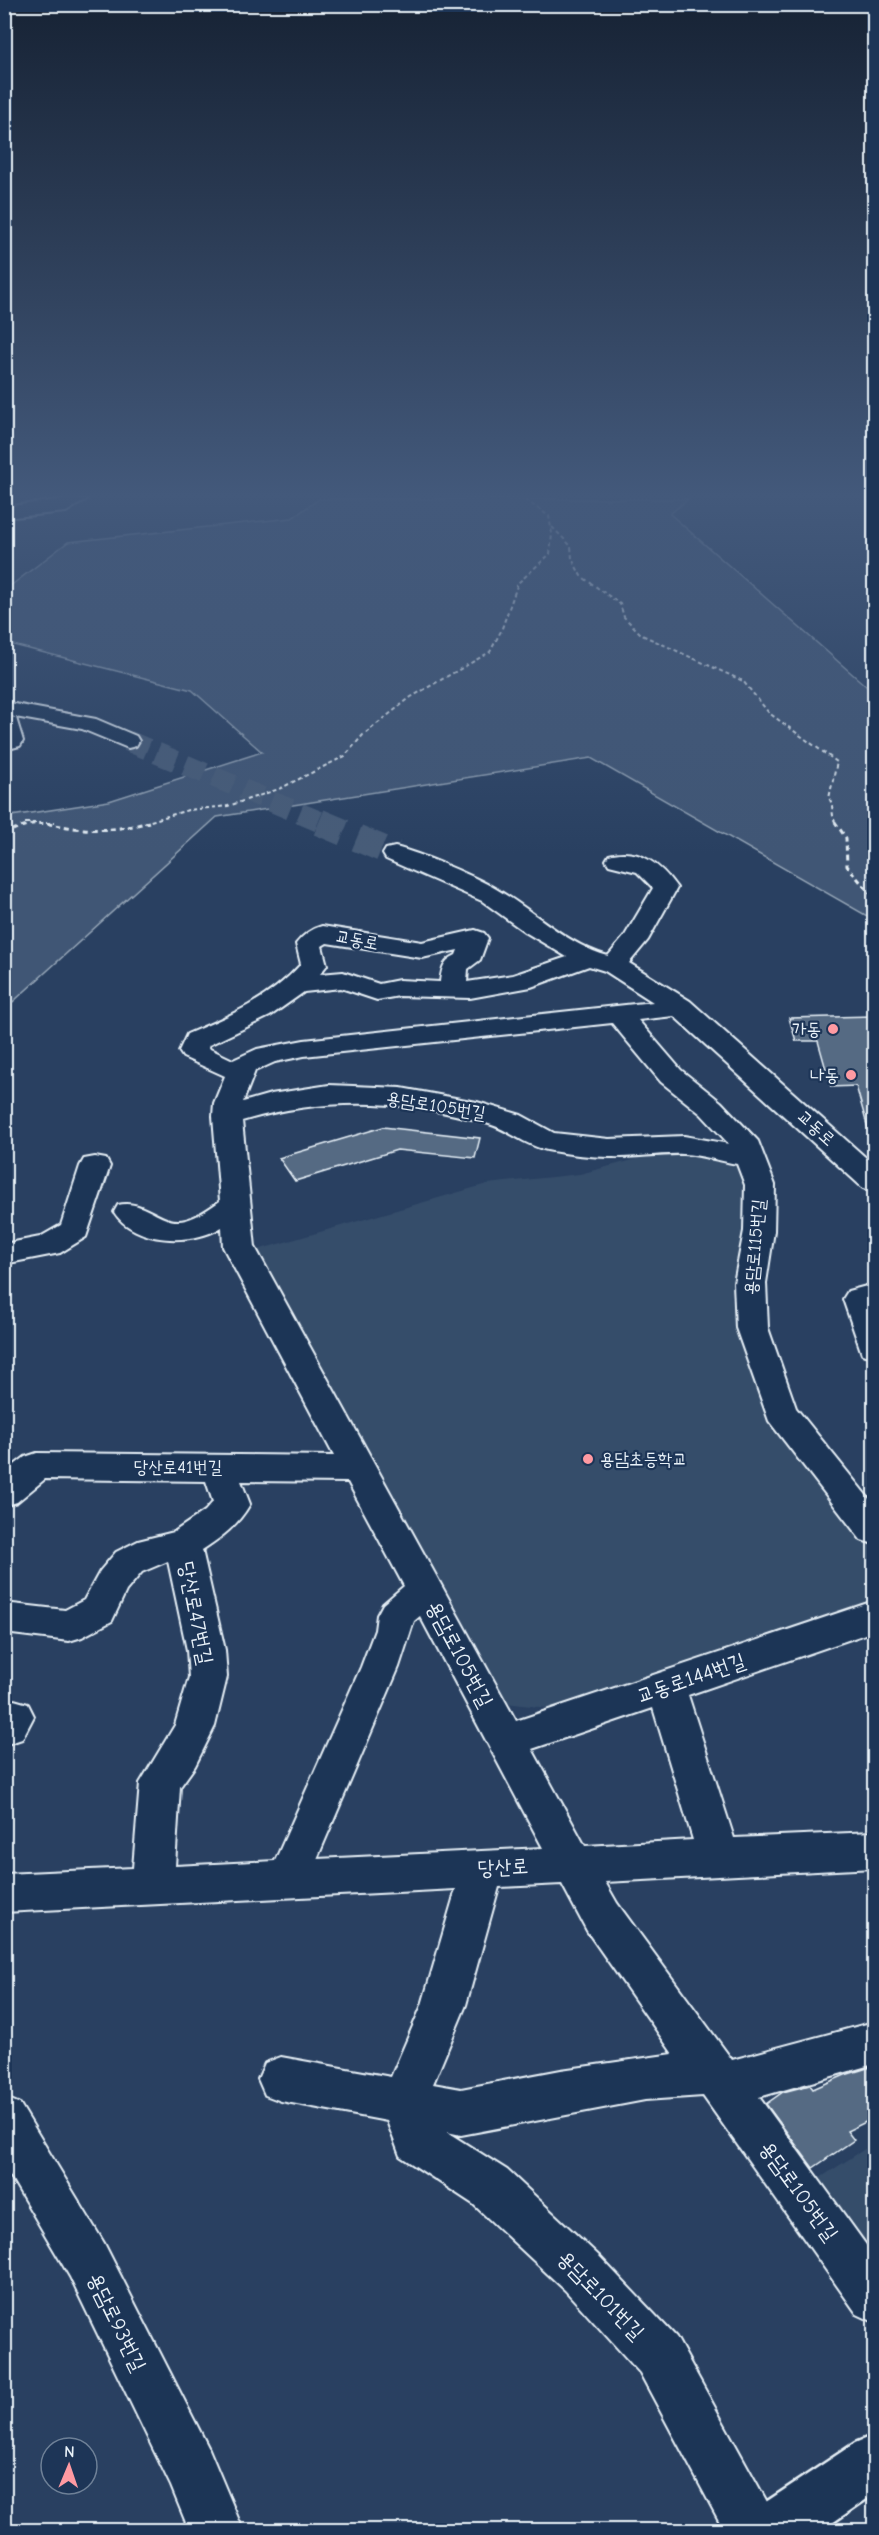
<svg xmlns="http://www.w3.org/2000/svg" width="879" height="2535" font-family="'Comic Neue','Poor Story',sans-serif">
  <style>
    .built { fill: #364d6b }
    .green { fill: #415774; stroke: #94a4b6; stroke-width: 1.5 }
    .building { fill: #556a83; stroke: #e8f1f8; stroke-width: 1.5 }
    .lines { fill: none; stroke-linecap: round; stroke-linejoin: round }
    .minor-tunnel-far1 { stroke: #465b78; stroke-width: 21; stroke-dasharray: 21 10; stroke-linecap: butt }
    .minor-tunnel { stroke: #465b78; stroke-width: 27; stroke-dasharray: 27 14; stroke-linecap: butt }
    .minor-casing { stroke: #e8f1f8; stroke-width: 4 }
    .major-casing { stroke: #e8f1f8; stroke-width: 5 }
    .path-far1 { stroke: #e8f1f8; stroke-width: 2; stroke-dasharray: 4 3; stroke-linecap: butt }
    .path { stroke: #e8f1f8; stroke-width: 3; stroke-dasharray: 5 4; stroke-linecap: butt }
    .minor { fill: #1d3557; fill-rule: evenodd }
    .major { fill: #1d3557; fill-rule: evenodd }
    .poi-dot { fill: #ff9aa2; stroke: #1d3557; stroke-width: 2 }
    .labels { text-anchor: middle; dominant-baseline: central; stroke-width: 4.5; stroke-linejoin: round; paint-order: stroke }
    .street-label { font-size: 18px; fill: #e8f1f8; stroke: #1d3557 }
    .poi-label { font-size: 18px; fill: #e8f1f8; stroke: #1d3557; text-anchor: end }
    .near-street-label { font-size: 21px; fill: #e8f1f8; stroke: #1d3557 }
  </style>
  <rect width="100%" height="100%" fill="#294061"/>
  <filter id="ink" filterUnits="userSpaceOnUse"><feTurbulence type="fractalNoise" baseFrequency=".0167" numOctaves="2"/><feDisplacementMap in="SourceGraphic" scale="12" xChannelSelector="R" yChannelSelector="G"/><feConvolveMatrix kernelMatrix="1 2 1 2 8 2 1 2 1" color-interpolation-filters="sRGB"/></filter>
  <g filter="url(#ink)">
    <g class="built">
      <polygon points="652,1155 731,1157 749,1185 742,1253 731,1297 767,1403 874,1551 874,1600 763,1636 556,1709 506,1703 254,1251 487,1184 580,1174"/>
      <polygon points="874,2143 874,2275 806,2187"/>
    </g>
    <polygon class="green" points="319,499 688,499 670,514 874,693 874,920 591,758 217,817 5,1009 5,817 109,801 262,752 192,690 5,643 5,590 68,542 292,518"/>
    <g class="building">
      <polygon points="874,1016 874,1131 869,1132 856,1086 831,1087 818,1041 796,1041 789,1018"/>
      <polygon points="383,1127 480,1138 475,1158 397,1150 295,1181 279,1158"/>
      <polygon points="874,2066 874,2118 847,2131 854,2140 813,2168 766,2104 783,2092 810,2085 813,2089 845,2075"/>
    </g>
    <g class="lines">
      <polyline class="minor-tunnel-far1" points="128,741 323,823"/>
      <polyline class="minor-tunnel" points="319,822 395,854"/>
      <defs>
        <g id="minor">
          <polygon points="65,499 87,499 66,512 4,518 4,507"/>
          <polygon points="4,702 96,719 136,736 139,741 136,746 128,748 82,729 4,715"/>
          <polygon points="4,716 16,718 23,741 20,746 4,750"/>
          <path d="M 395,847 C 420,853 480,878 501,892 C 536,913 568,945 608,956 L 624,937 L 653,888 L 637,872 L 609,865 L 606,860 L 609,855 C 640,847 661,865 677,888 L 648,940 L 629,963 L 690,1001 L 874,1165 L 874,1191 L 863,1188 L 674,1016 L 638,1020 L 681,1070 L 721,1102 L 758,1141 L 775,1185 L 774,1231 L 766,1283 L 768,1328 L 796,1408 L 874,1505 L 874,1544 L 861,1540 L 769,1421 L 736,1328 L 734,1283 L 744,1231 L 745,1185 L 737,1164 C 720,1161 701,1155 683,1154 C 659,1153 634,1158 610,1157 C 590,1157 567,1154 547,1150 C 526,1146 509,1130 489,1124 C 407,1099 324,1096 242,1121 L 255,1247 L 516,1721 L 874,1601 L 874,1631 L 688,1695 L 734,1838 L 874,1832 L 874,1868 L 605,1882 L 617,1903 L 732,2060 L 874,2022 L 874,2064 L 759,2097 L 874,2256 L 874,2322 L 857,2314 L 703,2096 L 645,2100 L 461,2135 L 447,2132 L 507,2170 L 599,2256 L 676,2337 L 772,2511 L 780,2530 L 724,2530 L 640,2373 L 565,2290 L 473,2204 L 400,2156 L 387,2121 L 281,2101 L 265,2095 L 258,2079 L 265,2063 L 281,2057 L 391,2077 L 422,2005 L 456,1889 L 4,1912 L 4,1874 L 133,1868 L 140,1783 L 175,1725 L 189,1677 L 187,1650 L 168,1561 L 142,1572 L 126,1591 L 112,1621 L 82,1637 L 69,1641 L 4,1633 L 4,1603 L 65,1610 L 84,1600 L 100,1571 L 116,1552 L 138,1541 L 174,1532 L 205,1511 L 213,1502 L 206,1481 L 45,1479 L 17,1502 L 4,1506 L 4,1473 L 25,1457 L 37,1453 L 334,1456 L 223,1247 L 222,1227 C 192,1246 134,1244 114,1212 L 118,1205 C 144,1198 161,1227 186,1220 C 198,1217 210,1208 220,1201 L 213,1116 L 214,1103 L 225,1076 L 183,1057 L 179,1051 L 187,1034 C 230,1016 270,999 301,964 L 296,944 C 303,935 311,929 322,926 L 422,942 L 475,930 L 484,933 L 488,938 L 480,960 L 468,969 L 467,982 L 513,975 L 567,957 L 525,932 L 482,901 L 386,859 L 383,854 L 386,849 ZM 327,943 L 422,958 L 458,950 L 456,955 C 443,961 442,968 440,982 L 399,980 L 379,984 L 343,972 L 320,974 L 327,965 L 322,946 ZM 589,966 L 605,971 L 653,1002 L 304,1040 L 257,1049 L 233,1060 L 208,1048 L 209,1045 L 270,1016 L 304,992 L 341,988 L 377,1000 L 399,996 L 470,998 L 531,987 ZM 612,1023 L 661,1082 L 701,1114 L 729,1144 L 684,1136 L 609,1139 L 554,1133 L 521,1115 L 477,1102 L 401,1088 L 329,1085 L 271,1094 L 243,1102 L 255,1071 L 275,1062 L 304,1056 ZM 241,1481 L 348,1482 L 404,1586 L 383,1604 L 377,1615 L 375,1630 L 361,1667 L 275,1861 L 175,1866 L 180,1787 L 195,1766 L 215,1726 L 227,1677 L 225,1650 L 202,1550 C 222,1537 238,1525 250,1504 ZM 420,1616 L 543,1848 L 317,1859 L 399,1667 L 414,1621 ZM 653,1708 L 693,1840 L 585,1846 L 532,1749 ZM 562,1884 L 587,1931 L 673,2054 L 561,2070 L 461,2089 L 433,2084 L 466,2005 L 499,1887 Z"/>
          <polygon points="95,1157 106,1159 110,1166 86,1237 60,1253 4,1264 4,1244 40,1237 61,1225 80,1166 84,1159"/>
          <polygon points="874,1284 874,1357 862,1354 843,1299 848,1291"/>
          <polygon points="14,1700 28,1704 34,1716 22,1739 4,1745 4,1703"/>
          <polygon points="4,2097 20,2104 104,2243 209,2449 243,2530 189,2530 171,2486 70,2277 4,2165"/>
        </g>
        <polygon id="major" points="874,2435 874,2494 822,2530 746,2530 754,2510 855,2443"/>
      </defs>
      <use href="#minor" class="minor-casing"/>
      <use href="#major" class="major-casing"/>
      <g class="path-far1">
        <path d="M 552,527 L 571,546 L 572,559 L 581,576 L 620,604 L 624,617 L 642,635 L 743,681 L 769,713 L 837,762 L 829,798 C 835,807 830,815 836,823"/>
        <polyline points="25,823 54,823"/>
        <polyline points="144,823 188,810 228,806 279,789 345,756 363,735 411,697 490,652 501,631 518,583 550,554 552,534 549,516 524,499"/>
      </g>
      <g class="path">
        <polyline points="835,822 846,838 847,866 874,898"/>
        <path d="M 4,834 C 41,816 47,826 84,829 C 105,831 129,828 149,822"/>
      </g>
      <use href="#minor" class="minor"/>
      <use href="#major" class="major"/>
    </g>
  </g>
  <linearGradient id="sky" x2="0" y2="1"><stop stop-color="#172335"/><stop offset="0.58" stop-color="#43597b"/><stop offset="1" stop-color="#43597b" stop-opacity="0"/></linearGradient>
  <rect width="879" height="854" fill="url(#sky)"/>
  <g class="poi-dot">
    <circle cx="833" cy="1029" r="6"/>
    <circle cx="851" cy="1075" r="6"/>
    <circle cx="588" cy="1459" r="6"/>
  </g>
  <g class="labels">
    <g class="street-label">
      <text transform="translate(357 940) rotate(11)">교동로</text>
      <text transform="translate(436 1106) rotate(9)">용담로105번길</text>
      <text transform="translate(816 1128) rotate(42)">교동로</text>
      <text transform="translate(755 1247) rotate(-85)">용담로115번길</text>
      <text x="178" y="1467">당산로41번길</text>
    </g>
    <g class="poi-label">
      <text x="821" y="1029">가동</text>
      <text x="839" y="1075">나동</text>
      <text x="600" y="1459" text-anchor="start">용담초등학교</text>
    </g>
    <g class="near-street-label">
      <text transform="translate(196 1613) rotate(79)">당산로47번길</text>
      <text transform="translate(460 1654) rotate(62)">용담로105번길</text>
      <text transform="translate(691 1678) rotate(-19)">교동로144번길</text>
      <text transform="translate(503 1867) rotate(-3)">당산로</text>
      <text transform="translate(799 2191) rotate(54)">용담로105번길</text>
      <text transform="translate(601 2295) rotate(46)">용담로101번길</text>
      <text transform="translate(117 2322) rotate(64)">용담로93번길</text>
    </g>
  </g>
  <rect width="879" height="2535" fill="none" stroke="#1d3557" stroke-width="24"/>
  <rect x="12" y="12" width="855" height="2511" fill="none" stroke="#e8f1f8" stroke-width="2" filter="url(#ink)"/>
  <g transform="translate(69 2466) rotate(2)"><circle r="28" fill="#1d3557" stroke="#6e8097" stroke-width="1.5"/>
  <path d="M0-4.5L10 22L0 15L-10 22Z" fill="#ff9aa2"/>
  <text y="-9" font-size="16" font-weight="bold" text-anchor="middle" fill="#e8f1f8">N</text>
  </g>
</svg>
